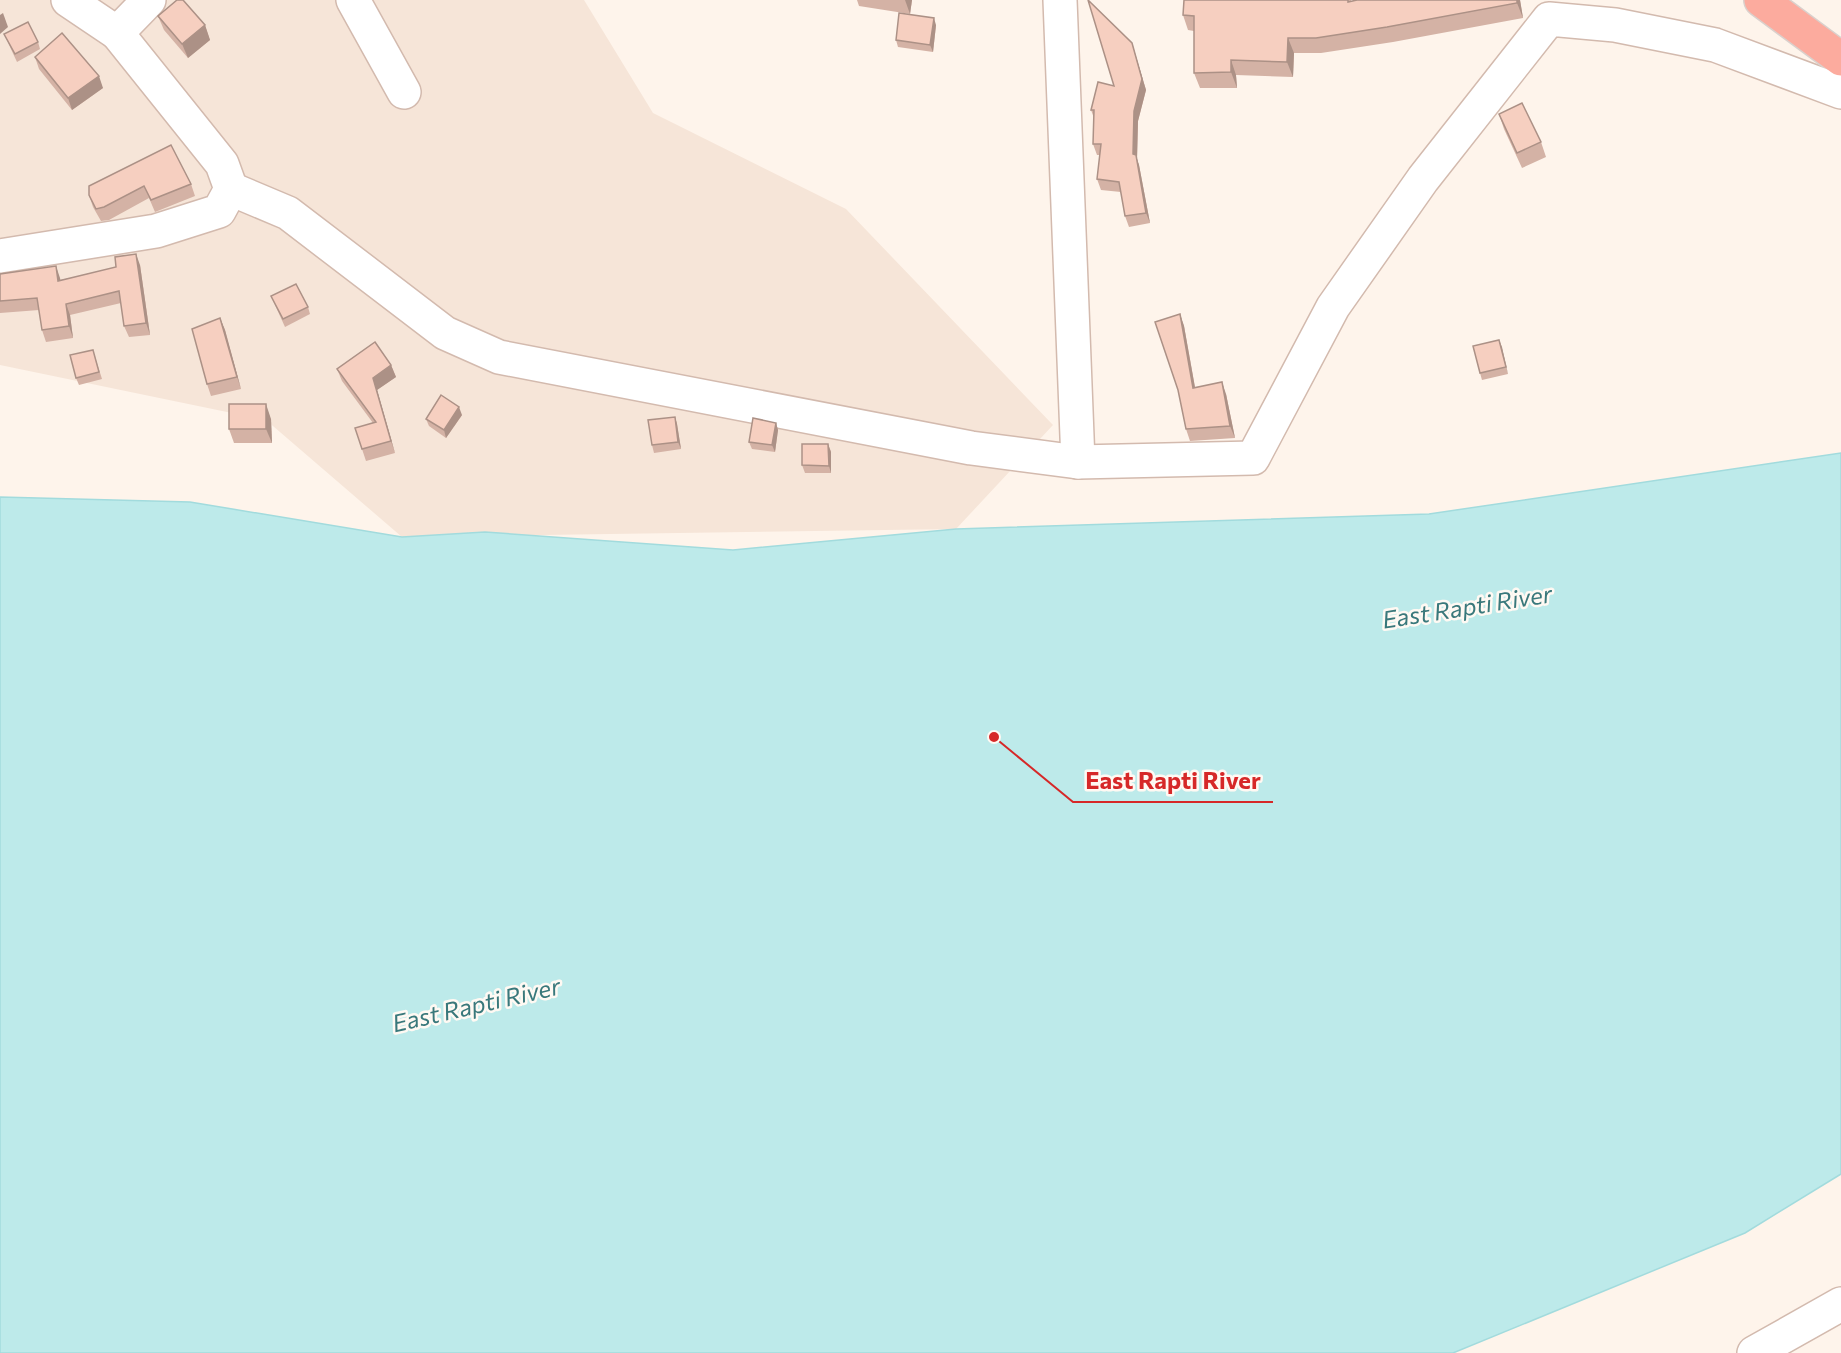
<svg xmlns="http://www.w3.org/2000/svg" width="1841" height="1353" font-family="Commissioner,sans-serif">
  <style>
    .residential { fill: #f6e5d8 }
    .water { fill: #bdeaea; stroke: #a2dbdd; stroke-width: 1.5 }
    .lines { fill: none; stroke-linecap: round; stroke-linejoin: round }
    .minor-casing { stroke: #d3baae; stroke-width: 36 }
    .highway-casing { stroke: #dad0cc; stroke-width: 36 }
    .minor { stroke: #fff; stroke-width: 33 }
    .highway { stroke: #fcab9e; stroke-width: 33 }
    .wall { fill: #d4b2a5 }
    .shaded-wall { fill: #ac9186 }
    .building { fill: #f6cfc0; stroke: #ac9186; stroke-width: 1.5 }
    .labels { text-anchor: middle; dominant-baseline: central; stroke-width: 5; stroke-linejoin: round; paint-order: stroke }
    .water-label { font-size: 24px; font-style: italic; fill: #39787b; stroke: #fff9f3 }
    .leader { fill: none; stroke: #d62828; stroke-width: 2 }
    .callout-dot { fill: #d62828; stroke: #fff9f3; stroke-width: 2 }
    .callout-label { font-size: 24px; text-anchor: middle; font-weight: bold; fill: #d62828; stroke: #fff9f3; stroke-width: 5; stroke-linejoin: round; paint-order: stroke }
  </style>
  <rect width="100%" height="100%" fill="#fef4eb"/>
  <polygon class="residential" points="0,0 584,0 653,113 846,209 1053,425 956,529 402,537 266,420 0,365"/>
  <polygon class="water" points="1841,453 1841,1174 1745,1233 1453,1353 0,1353 0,497 190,502 402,537 485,532 733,550 956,529 1429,514"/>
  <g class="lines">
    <defs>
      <g id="minor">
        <polyline points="68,0 117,33 149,0"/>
        <polyline points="353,0 404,92"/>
        <polyline points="1060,0 1078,462"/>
        <polyline points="231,189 288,213 445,333 499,357 971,448 1078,462 1253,458 1333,307 1423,179 1549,19 1615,25 1715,45 1841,92"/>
        <polyline points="0,256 156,231 219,211 231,189 222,164 117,33"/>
        <polyline points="1754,1353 1841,1304"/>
      </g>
      <polyline id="highway" points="1761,0 1841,59"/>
    </defs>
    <use href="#minor" class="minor-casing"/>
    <use href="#highway" class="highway-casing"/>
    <use href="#minor" class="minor"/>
    <use href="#highway" class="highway"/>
  </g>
  <g class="wall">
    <polygon points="857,0 912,0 910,14 859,6"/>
    <polygon points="1184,0 1351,0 1351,1 1357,0 1520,0 1523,18 1393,42 1321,53 1294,53 1293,77 1236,75 1237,88 1200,88 1194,73 1194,31 1188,30 1183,15"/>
    <polygon points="158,16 205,25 210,40 188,58 164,30"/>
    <polygon points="936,25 933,52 898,47 896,40"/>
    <polygon points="4,34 38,42 40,49 17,62"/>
    <polygon points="1132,43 1146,90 1138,121 1137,159 1139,165 1150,223 1129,227 1125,216 1121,192 1101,190 1097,179 1100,155 1097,155 1093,144 1094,118 1091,110 1114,86"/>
    <polygon points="35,57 103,88 72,110 39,69"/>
    <polygon points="1499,114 1541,142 1546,157 1522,168 1504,129"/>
    <polygon points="191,184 195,196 155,212 149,198 109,220 101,221 93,207 89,195 89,186"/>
    <polygon points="140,265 150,335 129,337 124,326 121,303 70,315 73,338 46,342 42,330 39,310 0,313 0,274 60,278 60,280"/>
    <polygon points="271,296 308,307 310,314 285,327"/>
    <polygon points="1180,314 1184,326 1195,387 1226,394 1235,438 1190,441 1186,429"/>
    <polygon points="220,318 225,330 241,389 211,396 207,384"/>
    <polygon points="1499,340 1508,374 1482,380 1480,373"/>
    <polygon points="95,357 102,379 79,385 76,378"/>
    <polygon points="391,365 396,377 377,390 395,453 366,461 362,449 373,423 342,381 337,369"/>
    <polygon points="462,415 446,438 429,426 426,419"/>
    <polygon points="675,417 677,424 681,449 654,453 652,445"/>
    <polygon points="271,419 272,443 234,443 229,429"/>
    <polygon points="776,423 778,430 775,452 752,449 749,442"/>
    <polygon points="828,444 831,452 831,473 805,473 802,465"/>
  </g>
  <g class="shaded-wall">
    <polygon points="905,0 912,0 910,14"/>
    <polygon points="1517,0 1520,0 1523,18 1517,3"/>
    <polygon points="3,13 8,27 0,34 0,15"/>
    <polygon points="934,18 936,25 933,52 930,45"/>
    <polygon points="205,25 210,40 188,58 182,44"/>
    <polygon points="1288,38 1294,53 1293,77 1287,62"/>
    <polygon points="1132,43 1146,90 1138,121 1137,159 1139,165 1150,223 1146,213 1133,154"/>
    <polygon points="1231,60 1236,75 1237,88 1231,72"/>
    <polygon points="99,76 103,88 72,110 68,98"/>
    <polygon points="136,254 140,265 150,335 146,323"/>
    <polygon points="56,266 60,278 63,292 58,281"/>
    <polygon points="66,304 70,315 73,338 69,326"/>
    <polygon points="1180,314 1184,326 1197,399 1193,388"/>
    <polygon points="220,318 225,330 241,389 237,377"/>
    <polygon points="1499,340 1502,347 1508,374 1506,367"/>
    <polygon points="391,365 396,377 377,390 395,453 391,441 373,378"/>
    <polygon points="1222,382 1226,394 1235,438 1230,426"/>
    <polygon points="266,404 271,419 272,443 266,429"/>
    <polygon points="459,407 462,415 446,438 444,430"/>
    <polygon points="675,417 677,424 681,449 678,442"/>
    <polygon points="776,423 778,430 775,452 772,445"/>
    <polygon points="828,444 831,452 831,473 829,466"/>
  </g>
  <g class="building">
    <polygon points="177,0 183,0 205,25 182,44 158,16"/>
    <polygon points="1088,0 1132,43 1142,79 1134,111 1133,154 1136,155 1146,213 1125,216 1119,182 1097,179 1101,144 1093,144 1094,110 1091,110 1098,82 1114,86"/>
    <polygon points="1184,0 1348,0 1348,2 1357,0 1517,0 1517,3 1387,27 1316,38 1288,38 1287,62 1231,60 1231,72 1194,73 1194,16 1183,15"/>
    <polygon points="899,13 934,18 930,45 896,40"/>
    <polygon points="28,22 38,42 15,54 4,34"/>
    <polygon points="62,33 99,76 68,98 35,57"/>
    <polygon points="1522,103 1541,142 1517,153 1499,114"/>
    <polygon points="171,145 191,184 151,200 144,186 104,207 96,209 89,195 89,186"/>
    <polygon points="136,254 146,323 124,326 119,291 66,304 69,326 42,330 37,298 0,301 0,274 56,266 58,281 116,267 115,257"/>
    <polygon points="296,284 308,307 283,319 271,296"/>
    <polygon points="1180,314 1193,388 1222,382 1230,426 1186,429 1178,390 1155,322"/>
    <polygon points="220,318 237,377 207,384 192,329"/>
    <polygon points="1499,340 1506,367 1480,373 1473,346"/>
    <polygon points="375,342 391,365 373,378 391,441 362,449 355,428 376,422 337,369"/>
    <polygon points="93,350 99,372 76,378 70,355"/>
    <polygon points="441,395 459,407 444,430 426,419"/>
    <rect x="229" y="404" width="37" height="25"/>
    <polygon points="675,417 678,442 652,445 648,420"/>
    <polygon points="753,418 776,423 772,445 749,442"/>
    <polygon points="802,444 828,444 829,466 802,465"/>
  </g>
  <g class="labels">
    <g class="water-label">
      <text transform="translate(1467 606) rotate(-9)">East Rapti River</text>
      <text transform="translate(476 1004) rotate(-13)">East Rapti River</text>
    </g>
  </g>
  <path class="leader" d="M994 737L1073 802H1273"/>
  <circle class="callout-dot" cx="994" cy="737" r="6"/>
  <g class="callout-label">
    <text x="1173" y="789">East Rapti River</text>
  </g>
</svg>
